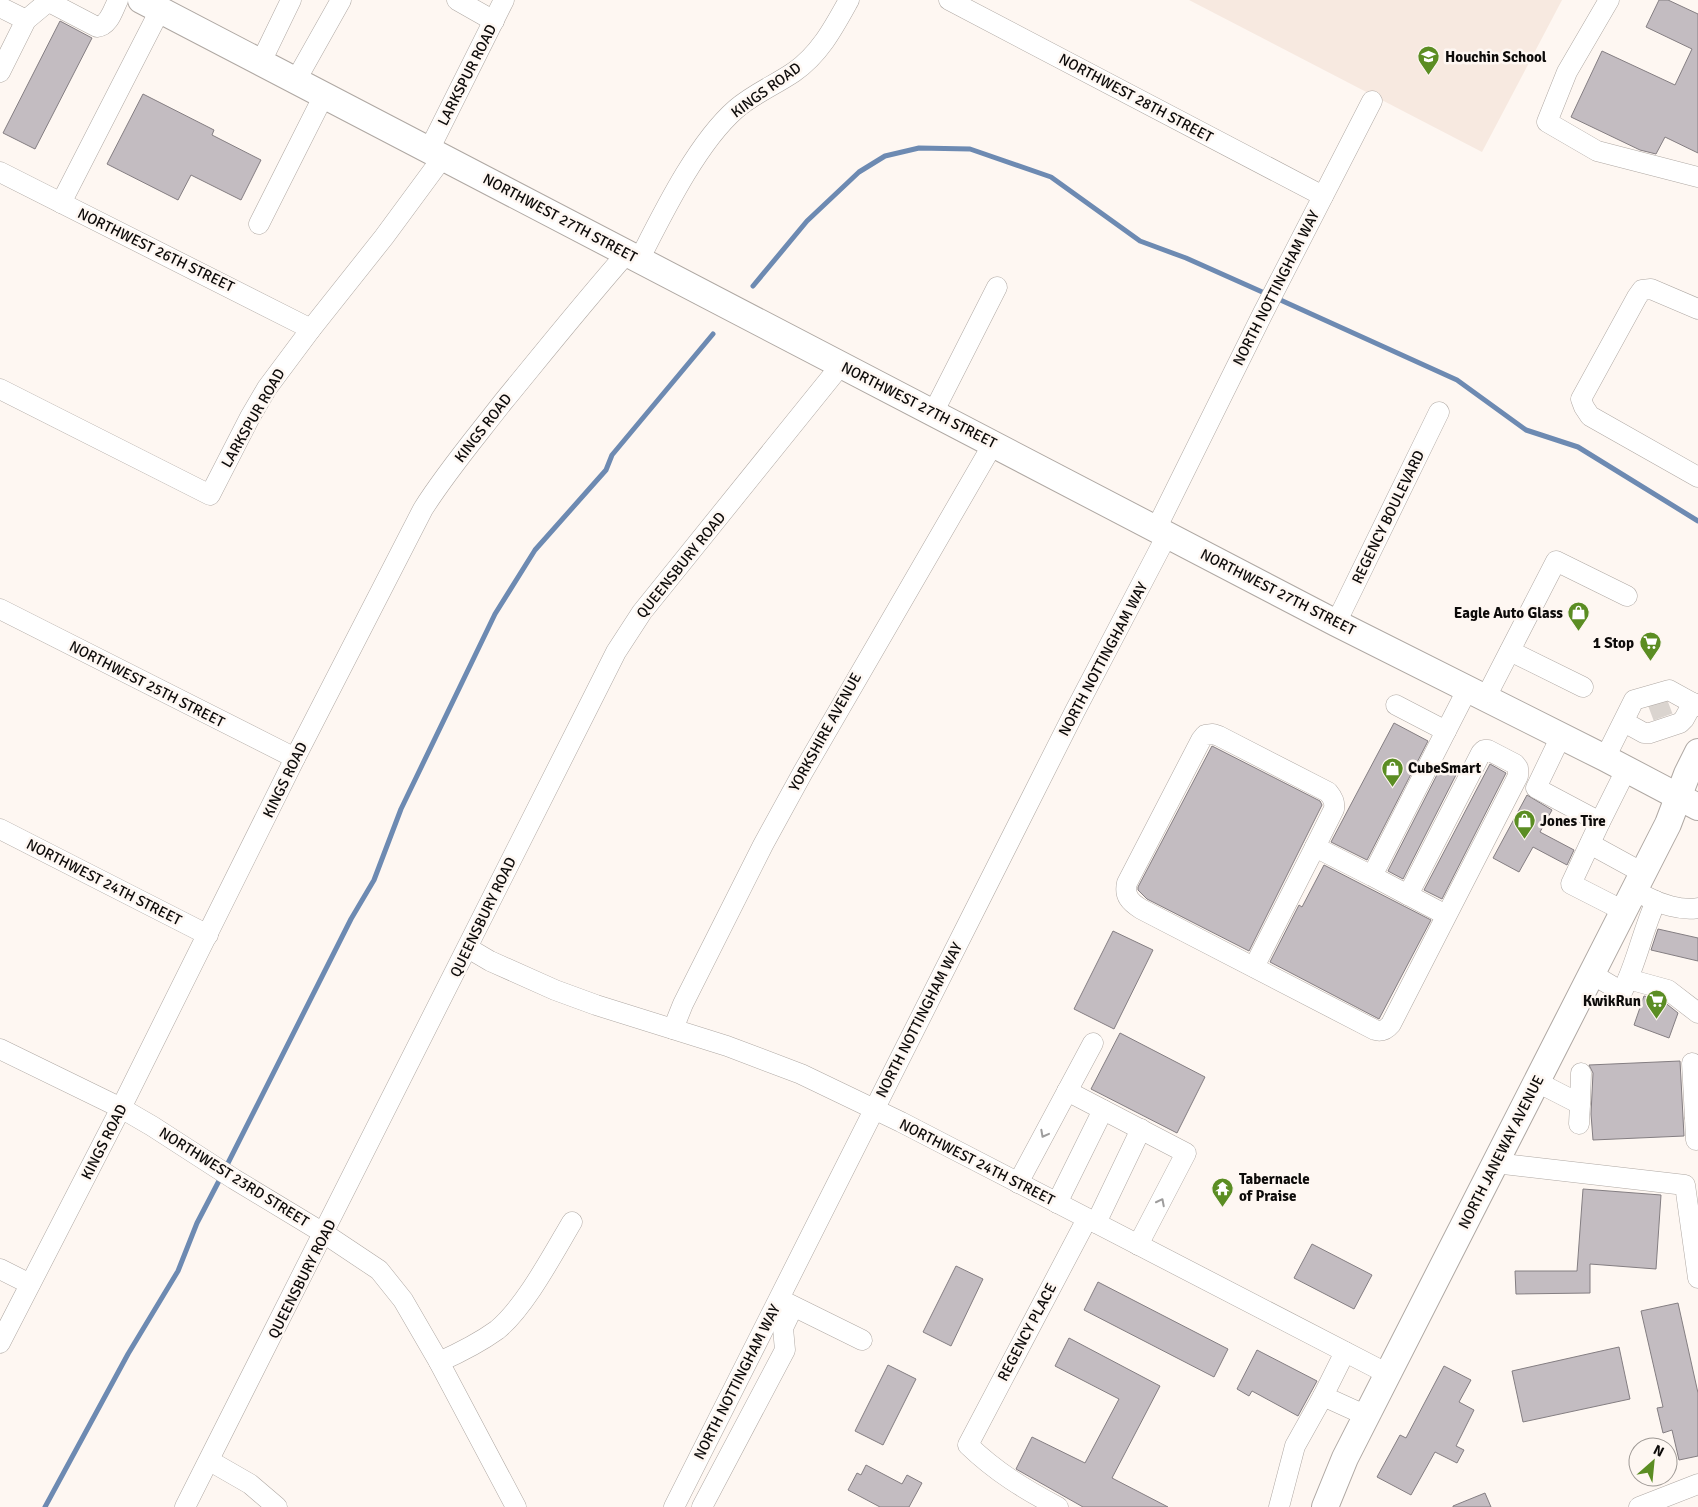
<svg xmlns="http://www.w3.org/2000/svg" width="1698" height="1507" font-family="Signika,sans-serif">
  <style>
    .built { fill: #f7e9e0 }
    .lines { fill: none; stroke-linecap: round; stroke-linejoin: round }
    .stream { stroke: #6d8ab2; stroke-width: 5 }
    .building { fill: #c3bcc1; stroke: #847e82 }
    .minor-tunnel { stroke: #dad4cf; stroke-width: 20; stroke-dasharray: 20 10; stroke-linecap: butt }
    .minor-casing { stroke: #afa8a3; stroke-width: 21 }
    .major-casing { stroke: #afa8a3; stroke-width: 28 }
    .minor { stroke: #fff; stroke-width: 20 }
    .major { stroke: #fff; stroke-width: 26 }
    .oneway { stroke: #9e9d9d }
    .labels { text-anchor: middle; dominant-baseline: central; stroke-width: 5; stroke-linejoin: round; paint-order: stroke }
    .poi-label { font-size: 15px; font-weight: bold; fill: #0d0b0a; stroke: #fef7f2; text-anchor: start }
    .street-label { font-size: 15px; fill: #0d0b0a; stroke: #fef7f2 }
  </style>
  <rect width="100%" height="100%" fill="#fef7f2"/>
  <polygon class="built" points="1189,0 1562,0 1482,152"/>
  <g class="lines">
    <g class="stream">
      <polyline points="753,286 807,221 859,172 885,156 919,148 970,149 1051,177 1140,241 1186,258 1269,295"/>
      <polyline points="1276,298 1457,380 1526,430 1578,447 1698,521"/>
      <polyline points="226,1167 351,919 374,880 401,809 495,614 535,550 606,470 612,455 713,334"/>
      <polyline points="45,1507 128,1354 178,1271 197,1223 222,1175"/>
    </g>
  </g>
  <g class="building">
    <polygon points="1659,0 1668,0 1698,14 1698,153 1665,137 1656,154 1640,150 1571,117 1602,51 1675,85 1692,49 1646,27"/>
    <polygon points="60,21 92,38 35,149 3,133"/>
    <polygon points="143,94 214,130 212,135 261,160 241,200 191,175 178,200 107,164"/>
    <polygon points="1394,723 1428,741 1367,860 1331,842"/>
    <polygon points="1212,746 1320,801 1322,805 1249,951 1147,899 1138,890 1138,887"/>
    <polygon points="1444,761 1459,769 1403,879 1388,871"/>
    <polygon points="1490,764 1506,773 1442,899 1424,890"/>
    <polygon points="1527,795 1552,810 1540,832 1574,850 1567,865 1533,847 1519,872 1493,858"/>
    <polygon points="1324,865 1431,920 1379,1019 1270,962 1299,905 1302,907"/>
    <polygon points="1658,929 1698,938 1698,961 1651,950"/>
    <polygon points="1113,931 1153,950 1114,1029 1074,1009"/>
    <polygon points="1644,996 1663,1001 1678,1013 1669,1038 1634,1025"/>
    <polygon points="1120,1033 1205,1077 1177,1133 1091,1089"/>
    <polygon points="1680,1061 1684,1136 1593,1140 1591,1114 1593,1073 1589,1065"/>
    <polygon points="1583,1189 1661,1195 1656,1269 1590,1264 1590,1293 1516,1294 1515,1271 1577,1271"/>
    <polygon points="1312,1244 1372,1275 1354,1309 1294,1278"/>
    <polygon points="956,1266 983,1279 951,1346 923,1332"/>
    <polygon points="1098,1282 1228,1349 1214,1377 1084,1310"/>
    <polygon points="1678,1303 1698,1393 1698,1456 1679,1460 1672,1430 1663,1433 1657,1408 1663,1407 1641,1311"/>
    <polygon points="1069,1338 1160,1386 1112,1478 1168,1507 1083,1507 1016,1469 1032,1437 1085,1463 1119,1399 1055,1366"/>
    <polygon points="1619,1347 1630,1399 1523,1422 1512,1371"/>
    <polygon points="1257,1350 1317,1381 1298,1416 1252,1391 1249,1396 1237,1389"/>
    <polygon points="888,1365 916,1379 883,1445 855,1431"/>
    <polygon points="1444,1366 1471,1380 1459,1402 1474,1410 1456,1446 1464,1450 1457,1463 1435,1452 1411,1495 1377,1477 1400,1435 1406,1438"/>
    <polygon points="866,1465 902,1484 907,1475 922,1483 909,1507 880,1507 848,1490 857,1473 861,1475"/>
    <polygon points="1485,1493 1491,1507 1453,1507 1453,1506"/>
  </g>
  <g class="lines">
    <polyline class="minor-tunnel" points="1657,701 1663,717"/>
    <defs>
      <g id="minor">
        <polyline points="457,0 494,21"/>
        <polyline points="949,0 1323,196"/>
        <polyline points="1609,0 1567,72 1547,122 1597,151 1698,177"/>
        <path d="M 49,2 L 97,27 C 109,26 113,10 118,0"/>
        <polyline points="0,7 26,20"/>
        <polyline points="261,62 291,0"/>
        <polyline points="0,72 26,20 50,0"/>
        <polyline points="296,80 341,0"/>
        <polyline points="429,150 504,0"/>
        <polyline points="0,172 311,329"/>
        <polyline points="61,203 160,10"/>
        <polyline points="259,224 324,95"/>
        <path d="M 639,260 C 663,213 697,143 736,109 C 753,94 775,85 794,72 C 820,54 834,27 849,0"/>
        <polyline points="1698,309 1651,289 1642,290 1637,297 1581,399 1584,407 1590,416 1698,477"/>
        <polyline points="0,389 210,495 250,417 267,388 311,329 384,237 443,157"/>
        <polyline points="933,413 997,287"/>
        <polyline points="1156,529 1262,315 1372,101"/>
        <polyline points="0,609 295,758"/>
        <polyline points="1336,623 1439,412"/>
        <polyline points="1510,651 1583,687"/>
        <polyline points="1485,699 1556,561 1627,596"/>
        <polyline points="1396,705 1446,731 1467,690"/>
        <polyline points="1624,722 1644,733 1650,733 1680,723 1684,719 1693,703"/>
        <polyline points="1561,736 1536,788 1600,822 1626,770"/>
        <polyline points="1605,758 1634,700 1669,690 1698,706"/>
        <polyline points="1600,822 1571,884 1624,911"/>
        <polyline points="0,829 208,935"/>
        <polyline points="1590,844 1643,873"/>
        <path d="M 1372,876 L 1408,895 L 1481,753 L 1484,750 L 1488,750 L 1515,764 L 1518,768 L 1518,776 L 1391,1024 C 1386,1030 1382,1032 1375,1030 L 1141,909 C 1130,902 1124,896 1127,883 L 1201,740 L 1205,735 L 1213,734 L 1219,736 L 1328,792 C 1333,798 1335,802 1334,809 L 1315,847 L 1372,876 L 1446,731"/>
        <polyline points="1408,895 1446,915"/>
        <path d="M 1645,896 C 1660,904 1681,911 1698,908"/>
        <polyline points="468,948 490,961 555,990 596,1005 727,1046 801,1074 901,1122 1388,1374"/>
        <polyline points="1254,967 1315,847"/>
        <path d="M 1592,974 L 1622,992 C 1637,962 1642,932 1656,901"/>
        <polyline points="1628,979 1668,990 1698,1013"/>
        <polyline points="673,1029 683,1004 763,845 803,772 993,444"/>
        <polyline points="0,1049 121,1108 152,1126 234,1179 325,1234 379,1270 403,1300 439,1362 516,1507"/>
        <polyline points="1692,1063 1695,1118 1698,1118"/>
        <polyline points="1537,1082 1580,1104 1579,1124"/>
        <polyline points="1067,1091 1186,1153 1138,1245"/>
        <polyline points="1580,1104 1581,1073"/>
        <polyline points="1695,1118 1696,1140"/>
        <polyline points="1495,1163 1685,1185 1698,1278"/>
        <polyline points="1018,1183 1093,1043"/>
        <polyline points="1057,1203 1103,1110"/>
        <polyline points="1096,1223 1141,1129"/>
        <polyline points="0,1269 30,1284"/>
        <polyline points="783,1301 862,1340"/>
        <path d="M 0,1343 L 121,1108 L 295,758 L 423,509 C 447,471 476,437 503,402 C 544,352 584,302 627,253"/>
        <polyline points="1345,1352 1323,1396 1367,1416"/>
        <path d="M 439,1362 C 459,1353 479,1343 497,1330 C 525,1307 553,1254 572,1222"/>
        <polyline points="210,1461 250,1484 277,1507"/>
        <polyline points="185,1507 616,652 642,612 841,365"/>
        <polyline points="674,1507 1075,711 1167,535"/>
        <polyline points="702,1507 785,1350 783,1328 793,1307"/>
        <path d="M 1058,1507 C 1024,1489 996,1472 968,1445 L 1087,1219"/>
        <polyline points="1279,1507 1295,1446 1323,1396"/>
        <polyline points="1639,1507 1698,1484"/>
      </g>
      <g id="major">
        <polyline points="141,0 1336,623 1605,758 1698,807"/>
        <polyline points="1325,1507 1345,1458 1668,824 1687,774 1698,752"/>
      </g>
    </defs>
    <use href="#minor" class="minor-casing"/>
    <use href="#major" class="major-casing"/>
    <use href="#minor" class="minor"/>
    <use href="#major" class="major"/>
  </g>
  <defs><path id="oneway-chevron" d="M-2-3.5L2.5 0L-2 3.5" fill="none" stroke-width="1.6" stroke-linecap="round" stroke-linejoin="round" transform="scale(1.25)"/></defs>
  <g class="oneway">
    <use href="#oneway-chevron" transform="translate(1044 1134) rotate(118)"/>
    <use href="#oneway-chevron" transform="translate(1161 1202) rotate(-63)"/>
  </g>
  <defs>
    <symbol id="school-pin" viewBox="-11 -11 22 30"><path d="M0 17L-7.5 6A9.5 9.5 0 1 1 7.5 6Z" fill="#5b8d23" stroke="#fef7f2"/><path d="M0-5L7-2L0 1L-7-2ZM-4 1L0 2.5L4 1V4Q0 6-4 4Z" fill="#fff"/></symbol>
    <symbol id="shop-pin" viewBox="-11 -11 22 30"><path d="M0 17L-7.5 6A9.5 9.5 0 1 1 7.5 6Z" fill="#5b8d23" stroke="#fef7f2"/><path d="M-5-2.5h2.3a2.7 3.5 0 0 1 5.4 0H5L5.5 6h-11ZM-1.5-2.5h3a1.5 2.3 0 0 0-3 0Z" fill="#fff"/></symbol>
    <symbol id="supermarket-pin" viewBox="-11 -11 22 30"><path d="M0 17L-7.5 6A9.5 9.5 0 1 1 7.5 6Z" fill="#5b8d23" stroke="#fef7f2"/><path d="M-6-5.5h2.5l.6 2H6L4.5 2H-2.5L-4.4-4H-6ZM-1.5 3.2a1.3 1.3 0 1 0 .1 0ZM3 3.2a1.3 1.3 0 1 0 .1 0Z" fill="#fff"/></symbol>
    <symbol id="temple-pin" viewBox="-11 -11 22 30"><path d="M0 17L-7.5 6A9.5 9.5 0 1 1 7.5 6Z" fill="#5b8d23" stroke="#fef7f2"/><path d="M0-6L5-2H3V0L6.5 2.5H4V6H1.5V3h-3V6H-4V2.5H-6.5L-3 0V-2H-5Z" fill="#fff"/></symbol>
  </defs>
  <g fill-rule="evenodd">
    <use href="#school-pin" x="1416" y="44" width="25" height="34"/>
    <use href="#shop-pin" x="1566" y="600" width="25" height="34"/>
    <use href="#supermarket-pin" x="1638" y="630" width="25" height="34"/>
    <use href="#shop-pin" x="1380" y="756" width="25" height="34"/>
    <use href="#shop-pin" x="1512" y="808" width="25" height="34"/>
    <use href="#supermarket-pin" x="1644" y="988" width="25" height="34"/>
    <use href="#temple-pin" x="1210" y="1176" width="25" height="34"/>
  </g>
  <g class="labels">
    <g class="poi-label">
      <text x="1445" y="57">Houchin School</text>
      <text x="1563" y="613" text-anchor="end">Eagle Auto Glass</text>
      <text x="1634" y="643" text-anchor="end">1 Stop</text>
      <text x="1408" y="768">CubeSmart</text>
      <text x="1540" y="821">Jones Tire</text>
      <text x="1641" y="1001" text-anchor="end">KwikRun</text>
      <text x="1239" y="1179">Tabernacle<tspan x="1239" dy="17">of Praise</tspan></text>
    </g>
    <g class="street-label">
      <text transform="translate(467 75) rotate(-63)">LARKSPUR ROAD</text>
      <text transform="translate(766 90) rotate(-36)">KINGS ROAD</text>
      <text transform="translate(1136 98) rotate(28)">NORTHWEST 28TH STREET</text>
      <text transform="translate(560 218) rotate(28)">NORTHWEST 27TH STREET</text>
      <text transform="translate(156 250) rotate(26)">NORTHWEST 26TH STREET</text>
      <text transform="translate(1276 288) rotate(-63)">NORTH NOTTINGHAM WAY</text>
      <text transform="translate(919 405) rotate(27)">NORTHWEST 27TH STREET</text>
      <text transform="translate(253 418) rotate(-60)">LARKSPUR ROAD</text>
      <text transform="translate(483 428) rotate(-52)">KINGS ROAD</text>
      <text transform="translate(1388 517) rotate(-64)">REGENCY BOULEVARD</text>
      <text transform="translate(681 565) rotate(-51)">QUEENSBURY ROAD</text>
      <text transform="translate(1278 592) rotate(27)">NORTHWEST 27TH STREET</text>
      <text transform="translate(1103 659) rotate(-62)">NORTH NOTTINGHAM WAY</text>
      <text transform="translate(147 684) rotate(27)">NORTHWEST 25TH STREET</text>
      <text transform="translate(825 732) rotate(-61)">YORKSHIRE AVENUE</text>
      <text transform="translate(285 780) rotate(-64)">KINGS ROAD</text>
      <text transform="translate(104 882) rotate(27)">NORTHWEST 24TH STREET</text>
      <text transform="translate(483 917) rotate(-64)">QUEENSBURY ROAD</text>
      <text transform="translate(919 1020) rotate(-63)">NORTH NOTTINGHAM WAY</text>
      <text transform="translate(104 1142) rotate(-63)">KINGS ROAD</text>
      <text transform="translate(1501 1152) rotate(-63)">NORTH JANEWAY AVENUE</text>
      <text transform="translate(977 1162) rotate(27)">NORTHWEST 24TH STREET</text>
      <text transform="translate(234 1177) rotate(32)">NORTHWEST 23RD STREET</text>
      <text transform="translate(302 1279) rotate(-63)">QUEENSBURY ROAD</text>
      <text transform="translate(1027 1332) rotate(-62)">REGENCY PLACE</text>
      <text transform="translate(737 1382) rotate(-63)">NORTH NOTTINGHAM WAY</text>
    </g>
  </g>
  <g transform="translate(1653 1462) rotate(27)"><circle r="24" fill="#fef7f2" stroke="#9e9995"/>
  <path d="M0-4L9 19L0 12L-9 19Z" fill="#5b8d23"/>
  <text y="-8" font-size="14" font-weight="bold" text-anchor="middle" fill="#0d0b0a">N</text>
  </g>
</svg>
